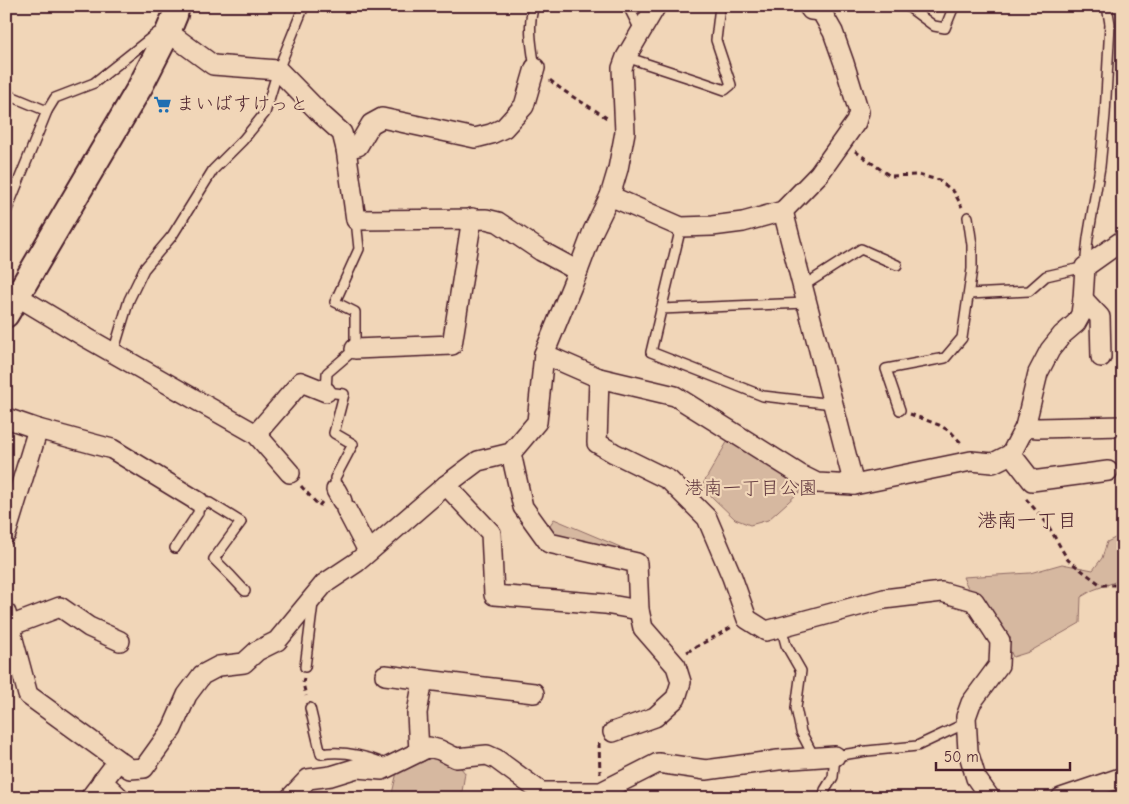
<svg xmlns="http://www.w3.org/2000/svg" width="1129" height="804" font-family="'Comic Neue','Klee One',sans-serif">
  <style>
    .green { fill: #d6b8a0; stroke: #906c66 }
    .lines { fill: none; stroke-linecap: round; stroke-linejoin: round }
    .service-casing { stroke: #4a1f2b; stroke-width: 12 }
    .minor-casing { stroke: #4a1f2b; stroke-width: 22 }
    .tertiary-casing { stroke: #4a1f2b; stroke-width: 28 }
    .path { stroke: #4a1f2b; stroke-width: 3; stroke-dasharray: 5 4; stroke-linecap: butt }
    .service { stroke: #f1d6b8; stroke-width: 9 }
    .minor { stroke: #f1d6b8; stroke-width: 19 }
    .tertiary { stroke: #f1d6b8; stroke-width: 24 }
    .labels { text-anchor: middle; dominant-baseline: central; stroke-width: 4.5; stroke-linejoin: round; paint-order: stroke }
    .poi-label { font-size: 19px; fill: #4a1f2b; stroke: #f1d6b8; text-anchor: start }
    .park-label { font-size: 19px; fill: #5f363d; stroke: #f1d6b8 }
    .neighbourhood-label { font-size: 20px; fill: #4a1f2b; stroke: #f1d6b8 }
  </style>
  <rect width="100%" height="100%" fill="#f1d6b8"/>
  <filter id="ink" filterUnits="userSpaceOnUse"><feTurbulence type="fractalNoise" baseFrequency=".02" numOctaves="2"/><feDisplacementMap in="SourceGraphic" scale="10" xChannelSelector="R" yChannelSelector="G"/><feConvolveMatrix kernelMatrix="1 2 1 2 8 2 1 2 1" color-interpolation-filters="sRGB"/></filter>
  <g filter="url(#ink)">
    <g class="green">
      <polygon points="730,437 807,485 768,520 750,525 735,519 712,497 703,484"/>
      <polygon points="554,519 625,549 623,557 552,540 546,531"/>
      <polygon points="1123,534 1123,579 1093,590 1081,597 1080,623 1029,652 1013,657 994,614 968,588 963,577 1030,573 1062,564 1093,570 1102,558 1107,542"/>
      <polygon points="432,756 461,768 465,773 461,798 391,798 397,772"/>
    </g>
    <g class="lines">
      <defs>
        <g id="service">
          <path d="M 534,6 C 527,24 532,49 535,68"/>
          <polyline points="628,6 641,32"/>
          <polyline points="907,6 934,26 945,28 954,6"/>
          <polyline points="626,57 705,83 725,90 731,85 716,40 720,6"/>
          <polyline points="6,94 47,111"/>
          <polyline points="6,212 47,111 55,98 94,83 157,33 163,32"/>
          <polyline points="681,227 651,352 763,396 833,404"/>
          <polyline points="803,286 861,249 897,265"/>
          <polyline points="969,294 1029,291 1046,276 1085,267 1088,238 1100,167 1105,115 1110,24 1107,6"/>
          <polyline points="661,309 807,303"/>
          <polyline points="113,353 129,300 144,269 172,236 213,170 243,140 265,113 278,70 304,6"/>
          <polyline points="900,410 886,369 945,358 962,338 972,269 972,245 968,217"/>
          <polyline points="336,490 335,478 353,444 334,433 344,394 326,392 327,373 355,349 355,312 335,302 359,249 356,220"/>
          <polyline points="175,548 198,513 199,502 210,503 241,522 214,559 231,576 245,591"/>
          <polyline points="781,626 786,645 801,671 796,708 801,732 814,757"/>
          <polyline points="305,667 313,603"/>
          <path d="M 310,708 L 321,754 C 343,750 363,755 383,763"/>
          <polyline points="824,798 825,790 833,777 835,756 867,751 917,746 966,723"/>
        </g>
        <g id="minor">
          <polyline points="168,32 213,65 278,70 322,115 342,133 346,149 356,220 486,219 498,222 541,251 578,271"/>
          <polyline points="346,149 358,146 371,124 382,118 475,138 491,134 504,128 524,106 535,68"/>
          <polyline points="610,196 681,227 712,226 743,222 783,211 819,174 856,122 859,112 844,63 833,32 821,11 811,10 808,6"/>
          <polyline points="783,211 854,485"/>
          <polyline points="6,293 17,296 87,338 256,434 290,473"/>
          <polyline points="1083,299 1100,317 1101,357"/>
          <polyline points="355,349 452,345 472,218"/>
          <polyline points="544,354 599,378 675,396 801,475 817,483 854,485 971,461 993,463 1011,454 1025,427 1038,373 1050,350 1062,335 1076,323 1081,314 1083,299 1085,267 1123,240"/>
          <polyline points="599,378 597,443 614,453 669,480 707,518 732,577 747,619 766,631 884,599 942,592 974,601 1000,641 999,665 971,703 966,717 968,751 976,778 990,798"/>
          <polyline points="6,418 38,429 112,449 199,502"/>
          <polyline points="1025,427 1038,428 1123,426"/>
          <polyline points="256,434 301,382 326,392"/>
          <polyline points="511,453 523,507 549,543 637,563 639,610 643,628 676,666 681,682 676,698 655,717 613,732"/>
          <polyline points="1011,454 1032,481 1108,471"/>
          <polyline points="446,485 491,533 494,595 605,604 639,610"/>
          <polyline points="336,490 342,501"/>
          <polyline points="346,509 368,551"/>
          <polyline points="6,534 38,429"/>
          <polyline points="6,613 28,695 130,769 144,768 172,729 187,695 202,675 219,666 244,663 257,651 277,641 324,584 357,562 446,485 478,461 511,453 537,422 544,354 578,271 593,231 610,196 618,169 625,132 622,68 626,57 656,6"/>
          <polyline points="10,626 60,607 89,627 120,641"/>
          <polyline points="385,675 534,693"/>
          <polyline points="419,752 417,713 423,680"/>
          <polyline points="102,781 120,798"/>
          <polyline points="90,798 118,761"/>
          <polyline points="290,798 308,779 331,776 357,768 382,770 429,747 440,750 456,758 487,755 496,759 541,792 601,792 658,763 706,770 778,760 835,756"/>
          <polyline points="1061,798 1123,777"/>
        </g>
        <polyline id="tertiary" points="6,315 140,87 168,32 175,15 177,6"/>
      </defs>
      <use href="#service" class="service-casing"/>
      <use href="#minor" class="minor-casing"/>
      <use href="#tertiary" class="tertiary-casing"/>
      <g class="path">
        <path d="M 550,80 C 567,95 588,105 607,118"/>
        <polyline points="855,151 890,176 918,175 939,180 954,192 962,207"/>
        <polyline points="910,414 939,425 951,432 962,444"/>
        <polyline points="301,486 319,506 322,502"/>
        <polyline points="1026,499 1046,522 1068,560 1101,585 1122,585 1123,593"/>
        <polyline points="687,652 732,627"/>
        <polyline points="304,678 303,683 306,696"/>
        <polyline points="599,743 600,774"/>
      </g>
      <use href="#service" class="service"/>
      <use href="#minor" class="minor"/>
      <use href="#tertiary" class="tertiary"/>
    </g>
  </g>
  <defs>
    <symbol id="supermarket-bare" viewBox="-9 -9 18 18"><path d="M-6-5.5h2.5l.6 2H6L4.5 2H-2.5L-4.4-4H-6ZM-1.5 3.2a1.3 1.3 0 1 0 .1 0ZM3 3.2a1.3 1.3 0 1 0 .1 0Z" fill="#1f6fb2" stroke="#f1d6b8" stroke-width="2.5" paint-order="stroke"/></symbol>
  </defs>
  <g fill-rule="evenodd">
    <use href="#supermarket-bare" x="150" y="92" width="25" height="25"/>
  </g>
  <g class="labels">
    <g class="poi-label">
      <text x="176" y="104">まいばすけっと</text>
    </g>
    <g class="park-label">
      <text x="751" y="488">港南一丁目公園</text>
    </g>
    <g class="neighbourhood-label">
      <text x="1027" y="520">港南一丁目</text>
    </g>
  </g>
  <rect width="1129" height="804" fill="none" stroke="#f1d6b8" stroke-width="25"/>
  <rect x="12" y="12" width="1104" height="779" fill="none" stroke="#4a1f2b" stroke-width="2" filter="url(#ink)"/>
  <path d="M936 762v8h134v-8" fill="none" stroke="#4a1f2b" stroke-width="2.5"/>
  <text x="944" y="762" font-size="15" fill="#4a1f2b" stroke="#f1d6b8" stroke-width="4" paint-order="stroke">50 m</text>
</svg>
